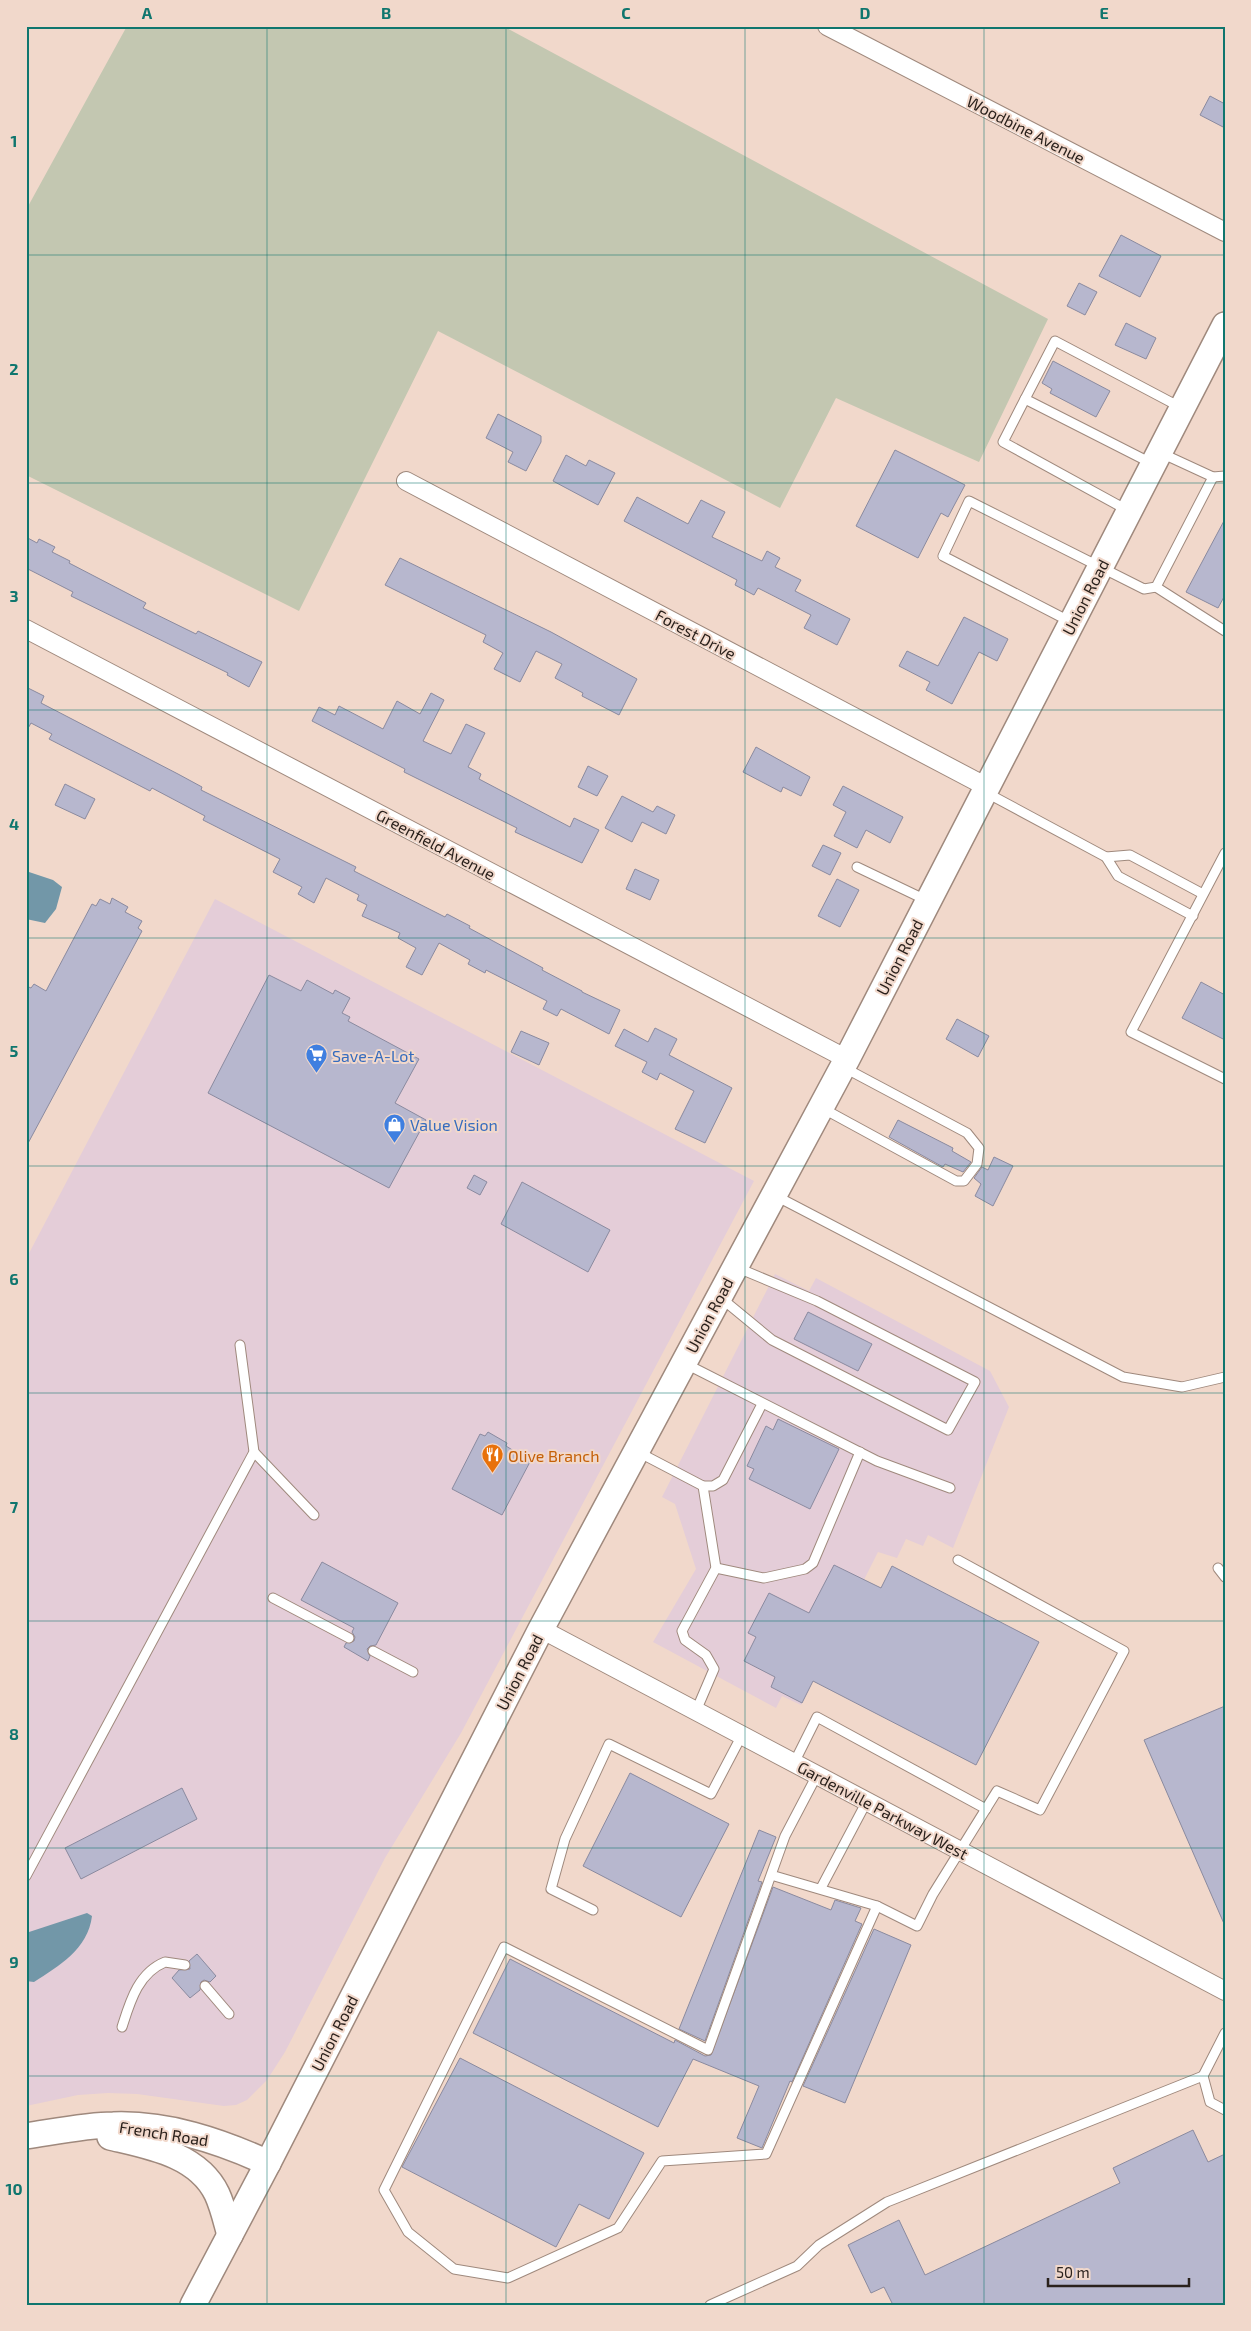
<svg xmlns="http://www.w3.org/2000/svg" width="1251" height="2331" font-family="'Exo 2',sans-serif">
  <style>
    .commercial { fill: #e4cdd8 }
    .green { fill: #c3c7b1 }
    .water { fill: #7297a8 }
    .building { fill: #b7b7ce; stroke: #8a8a9f }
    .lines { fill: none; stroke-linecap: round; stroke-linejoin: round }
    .service-casing { stroke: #9f897d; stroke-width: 11 }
    .minor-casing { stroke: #9f897d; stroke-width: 20 }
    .secondary-casing { stroke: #9f897d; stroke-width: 28 }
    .service { stroke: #fff; stroke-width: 9 }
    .minor { stroke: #fff; stroke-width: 18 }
    .secondary { stroke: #fff; stroke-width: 25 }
    .grid { fill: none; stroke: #0f766e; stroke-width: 1; stroke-opacity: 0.55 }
    .labels { text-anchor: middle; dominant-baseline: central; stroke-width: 4; stroke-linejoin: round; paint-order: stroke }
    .street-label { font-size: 16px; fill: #2a211c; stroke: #f1d8cb }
    .shop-label { font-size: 16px; fill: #366cbe; stroke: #f1d8cb; text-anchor: start }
    .food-label { font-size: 16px; fill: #c56008; stroke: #f1d8cb; text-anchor: start }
    .neatline { fill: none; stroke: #0f766e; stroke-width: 2 }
    .grid-label { font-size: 16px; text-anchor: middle; font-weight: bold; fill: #0f766e }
  </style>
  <rect width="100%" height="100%" fill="#f1d8cb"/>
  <g class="commercial">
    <polygon points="215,899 754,1181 461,1733 385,1858 285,2052 267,2080 247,2100 236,2105 224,2106 137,2094 108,2093 78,2095 26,2106 26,1259"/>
    <polygon points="775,1274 809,1291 816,1278 990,1371 1009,1407 953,1548 928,1535 923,1546 906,1539 897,1558 878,1552 801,1705 782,1696 776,1708 653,1642 696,1569 675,1504 662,1497"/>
  </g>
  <polygon class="green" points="127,26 503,26 1048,319 979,462 836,398 780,508 438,331 299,611 26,475 26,210"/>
  <g class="water">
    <polygon points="26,871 53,880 62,887 56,909 45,923 26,919"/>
    <path d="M 87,1913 L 92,1916 C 88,1949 59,1966 34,1982 L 26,1981 L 26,1933 Z"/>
  </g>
  <g class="building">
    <polygon points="1210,96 1225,104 1225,128 1200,115"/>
    <polygon points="1121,235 1161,256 1140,297 1099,276"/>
    <polygon points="1079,283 1097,292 1085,315 1067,306"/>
    <polygon points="1126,323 1156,338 1146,359 1115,345"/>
    <polygon points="1053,361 1110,391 1096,417 1050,393 1052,389 1042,383"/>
    <polygon points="498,414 541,436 541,442 526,471 508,462 513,452 486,438"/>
    <polygon points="895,450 965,485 948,517 941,513 918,558 856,526"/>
    <polygon points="566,455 586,466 589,460 615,473 598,505 553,481"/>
    <polygon points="637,497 688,524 701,500 725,512 712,537 762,561 767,551 780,558 775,567 801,580 795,591 850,619 837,645 804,628 811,615 758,588 754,595 735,585 737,580 624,521"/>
    <polygon points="1225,519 1225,595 1218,608 1186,592"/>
    <polygon points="26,537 37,543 39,539 55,547 52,552 70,561 69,563 146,603 143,608 196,634 198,631 262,662 249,687 227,675 228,673 71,596 73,592 26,568"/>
    <polygon points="400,558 551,632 637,679 619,715 582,696 583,693 555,678 562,664 536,651 520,682 494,669 503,653 483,642 486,635 385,585"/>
    <polygon points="964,617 1008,639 997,661 979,652 952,704 926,690 930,682 899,666 907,651 938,666"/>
    <polygon points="26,687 44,696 41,703 178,774 202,787 201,790 356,867 354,871 445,917 447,914 470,926 469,928 543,968 542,970 582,991 582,992 620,1010 609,1034 561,1009 557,1016 543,1009 547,1001 486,970 485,973 468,964 470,960 439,943 422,975 406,967 416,948 398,938 400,933 362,916 367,905 357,900 359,895 326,878 314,903 298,894 302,887 273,872 280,859 203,820 205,816 152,788 150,791 49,739 52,734 31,723 26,732"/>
    <polygon points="431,693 444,700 423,741 451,754 466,724 485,733 468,767 481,774 479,779 570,827 574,818 599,830 582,863 515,832 517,828 404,772 405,769 312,721 319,707 335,715 339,706 383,729 397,701 420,714"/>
    <polygon points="756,747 810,777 801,796 783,787 781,792 743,772"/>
    <polygon points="588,766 608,776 597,796 578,787"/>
    <polygon points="65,784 95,799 85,819 55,805"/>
    <polygon points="843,786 903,817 890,843 866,830 857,848 834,836 846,812 833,805"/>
    <polygon points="622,796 653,812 657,806 675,815 666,834 642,822 632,842 605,828"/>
    <polygon points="823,845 841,853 830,875 812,866"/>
    <polygon points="635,869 659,880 650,900 626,889"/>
    <polygon points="837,879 859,890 840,927 818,916"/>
    <polygon points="112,898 128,907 125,912 142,921 138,928 142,931 26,1147 26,986 31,988 34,984 46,991 92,904 96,906 100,899 110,904"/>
    <polygon points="269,975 301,991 307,980 333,994 335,990 350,998 342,1013 350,1017 348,1021 419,1059 395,1103 426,1120 389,1188 208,1093"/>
    <polygon points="1201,982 1225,995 1225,1040 1182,1018"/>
    <polygon points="957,1019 989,1036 978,1057 946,1039"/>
    <polygon points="655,1028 677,1039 669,1055 732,1088 705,1143 675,1129 694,1091 660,1073 657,1080 642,1072 647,1062 615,1046 624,1029 648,1042"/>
    <polygon points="521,1031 549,1043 539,1065 511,1052"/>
    <polygon points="898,1120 953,1148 952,1151 971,1162 963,1172 945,1164 943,1167 889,1137"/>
    <polygon points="994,1157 1013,1166 993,1206 975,1196 981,1184 974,1178 982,1167 988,1170"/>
    <polygon points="474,1175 487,1182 480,1195 467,1188"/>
    <polygon points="522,1182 610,1230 588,1272 501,1224"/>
    <polygon points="808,1312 872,1344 858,1371 794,1339"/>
    <polygon points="778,1419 839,1449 810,1509 749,1479 754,1469 747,1466 766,1426 773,1430"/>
    <polygon points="488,1432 507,1443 506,1446 514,1451 531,1460 502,1515 452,1489 480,1434 485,1436"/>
    <polygon points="322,1562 398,1603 376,1645 370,1646 367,1649 370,1656 368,1661 344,1647 346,1643 354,1641 355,1637 352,1632 354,1628 301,1600"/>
    <polygon points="834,1565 881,1588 892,1566 1039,1642 976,1765 813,1681 802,1703 771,1687 775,1677 744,1661 756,1637 748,1633 769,1593 809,1613"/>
    <polygon points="1225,1706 1225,1926 1144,1740"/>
    <polygon points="630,1773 729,1824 681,1917 583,1866"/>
    <polygon points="182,1788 197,1819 81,1879 65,1848"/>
    <polygon points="759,1830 776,1837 758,1881 762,1882 705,2041 679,2029"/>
    <polygon points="773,1887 831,1910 835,1900 861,1908 855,1921 862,1924 792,2082 790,2081 762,2148 737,2138 759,2086 693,2059 658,2127 473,2033 510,1959 674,2043 675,2040 705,2056 711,2055"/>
    <polygon points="874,1929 911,1945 845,2103 803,2086"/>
    <polygon points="197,1954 216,1976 210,1982 204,1980 201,1982 200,1990 190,1998 172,1978 179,1970 190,1969 189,1961"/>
    <polygon points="460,2058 644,2153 609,2219 579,2204 556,2247 402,2167"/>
    <polygon points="1193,2130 1208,2162 1225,2154 1225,2305 893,2305 884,2287 871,2293 848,2245 899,2220 925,2275 1120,2183 1113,2168"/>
  </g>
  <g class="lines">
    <defs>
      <g id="service">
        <polyline points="1025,399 1003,442 1127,510"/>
        <polyline points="1153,464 1025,399 1055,341 1180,407"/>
        <polyline points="1213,477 1225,476"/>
        <polyline points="1156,587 1225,631"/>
        <polyline points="1069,621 943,556 969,501 1144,589 1156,587 1213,477 1161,453"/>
        <polyline points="985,792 1106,857 1118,876 1193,916"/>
        <polyline points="1225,853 1131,1032 1225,1079"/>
        <polyline points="1106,857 1130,855 1203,894"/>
        <polyline points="857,867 926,900"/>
        <polyline points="822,1108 956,1181 964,1181 977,1164 979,1148 967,1133 843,1067"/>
        <polyline points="774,1195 1123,1377 1182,1387 1225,1377"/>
        <polyline points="721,1298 772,1340 948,1430 975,1382 817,1301 738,1268"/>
        <polyline points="686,1364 877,1461 950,1488"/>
        <polyline points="254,1452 314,1515"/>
        <polyline points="638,1452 703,1486 713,1486 723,1480 762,1404"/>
        <polyline points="716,1568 764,1578 805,1569 813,1563 860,1452"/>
        <polyline points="1218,1568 1225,1577"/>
        <polyline points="273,1598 349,1638"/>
        <polyline points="373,1651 413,1672"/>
        <polyline points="696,1711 714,1669 706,1655 685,1640 682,1631 716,1568 703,1486"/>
        <polyline points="794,1763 817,1717 986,1809"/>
        <polyline points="771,1875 877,1906 766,2154 662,2161 618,2228 508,2278 454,2269 408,2232 384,2190 504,1947 708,2050 785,1836 817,1775"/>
        <polyline points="26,1876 254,1452 240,1345"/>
        <polyline points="821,1888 867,1801"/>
        <polyline points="877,1906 917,1926 933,1894 997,1791 1040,1810 1124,1651 958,1560"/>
        <polyline points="593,1910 551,1889 565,1839 609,1744 711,1794 742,1735"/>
        <polyline points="205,1986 229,2014"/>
        <path d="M 122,2027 C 130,2002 138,1973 165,1962 L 185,1965"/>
        <polyline points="1225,2033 1203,2076 1210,2102 1225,2110"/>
        <polyline points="710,2305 797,2266 819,2245 887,2202 1203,2076"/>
      </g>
      <g id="minor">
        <polyline points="827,26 1225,232"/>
        <polyline points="406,481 987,787"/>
        <polyline points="26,629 847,1059"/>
        <polyline points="541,1629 1225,1991"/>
      </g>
      <g id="secondary">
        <path d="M 26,2136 C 53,2132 87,2125 113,2125 C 167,2123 220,2141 268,2163"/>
        <path d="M 110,2137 C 148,2146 198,2154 217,2194 C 223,2207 226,2221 230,2235"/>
        <polyline points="193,2305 268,2163 541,1629 847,1059 1225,325"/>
      </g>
    </defs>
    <use href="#service" class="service-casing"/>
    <use href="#minor" class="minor-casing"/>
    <use href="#secondary" class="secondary-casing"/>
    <use href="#service" class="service"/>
    <use href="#minor" class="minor"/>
    <use href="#secondary" class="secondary"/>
  </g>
  <path class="grid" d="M 267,26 L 267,2305M 506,26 L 506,2305M 745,26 L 745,2305M 984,26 L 984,2305M 26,255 L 1225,255M 26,483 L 1225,483M 26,710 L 1225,710M 26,938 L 1225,938M 26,1166 L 1225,1166M 26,1393 L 1225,1393M 26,1621 L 1225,1621M 26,1848 L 1225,1848M 26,2076 L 1225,2076"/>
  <defs>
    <symbol id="supermarket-pin" viewBox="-11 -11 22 30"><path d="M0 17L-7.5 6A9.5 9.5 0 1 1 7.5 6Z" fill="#3f7fe0" stroke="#f1d8cb"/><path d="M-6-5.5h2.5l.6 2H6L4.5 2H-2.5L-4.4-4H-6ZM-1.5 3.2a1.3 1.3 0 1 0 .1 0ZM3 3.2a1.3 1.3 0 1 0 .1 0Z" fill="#fff"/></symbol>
    <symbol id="shop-pin" viewBox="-11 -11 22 30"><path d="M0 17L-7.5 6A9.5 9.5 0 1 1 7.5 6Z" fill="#3f7fe0" stroke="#f1d8cb"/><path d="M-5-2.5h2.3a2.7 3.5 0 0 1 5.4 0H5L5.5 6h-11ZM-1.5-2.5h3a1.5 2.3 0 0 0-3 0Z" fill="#fff"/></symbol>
    <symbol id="restaurant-pin" viewBox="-11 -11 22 30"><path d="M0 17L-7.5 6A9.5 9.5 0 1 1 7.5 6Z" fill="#e8710a" stroke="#f1d8cb"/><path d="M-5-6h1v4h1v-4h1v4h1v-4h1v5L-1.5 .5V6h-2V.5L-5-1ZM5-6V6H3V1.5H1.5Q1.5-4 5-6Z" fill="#fff"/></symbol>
  </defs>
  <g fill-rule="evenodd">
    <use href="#supermarket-pin" x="304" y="1042" width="25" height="34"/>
    <use href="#shop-pin" x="382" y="1112" width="25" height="34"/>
    <use href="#restaurant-pin" x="480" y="1442" width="25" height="34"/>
  </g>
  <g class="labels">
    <g class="street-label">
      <text transform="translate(1026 129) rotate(27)">Woodbine Avenue</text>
      <text transform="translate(1085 597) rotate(-63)">Union Road</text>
      <text transform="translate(696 634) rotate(28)">Forest Drive</text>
      <text transform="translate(436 844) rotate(28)">Greenfield Avenue</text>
      <text transform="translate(899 957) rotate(-63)">Union Road</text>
      <text transform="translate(709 1315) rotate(-62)">Union Road</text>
      <text transform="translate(519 1672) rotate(-63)">Union Road</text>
      <text transform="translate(883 1810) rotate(28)">Gardenville Parkway West</text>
      <text transform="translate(334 2033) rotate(-63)">Union Road</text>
      <text transform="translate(164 2133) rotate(9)">French Road</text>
    </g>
    <g class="shop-label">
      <text x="332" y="1055">Save-A-Lot</text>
      <text x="410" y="1124">Value Vision</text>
    </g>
    <g class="food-label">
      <text x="508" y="1455">Olive Branch</text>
    </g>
  </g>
  <rect width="1251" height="2331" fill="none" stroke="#f1d8cb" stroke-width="55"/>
  <path d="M1048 2278v8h141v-8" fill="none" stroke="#2a211c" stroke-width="2.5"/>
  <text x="1056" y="2278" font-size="15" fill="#2a211c" stroke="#f1d8cb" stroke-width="4" paint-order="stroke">50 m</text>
  <rect x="28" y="28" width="1196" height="2276" class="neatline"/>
  <g class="grid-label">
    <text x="147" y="19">A</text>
    <text x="386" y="19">B</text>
    <text x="626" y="19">C</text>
    <text x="865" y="19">D</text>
    <text x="1104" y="19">E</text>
    <text x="14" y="147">1</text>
    <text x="14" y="375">2</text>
    <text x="14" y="602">3</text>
    <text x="14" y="830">4</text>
    <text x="14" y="1057">5</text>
    <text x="14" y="1285">6</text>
    <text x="14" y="1513">7</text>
    <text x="14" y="1740">8</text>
    <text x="14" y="1968">9</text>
    <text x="14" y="2195">10</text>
  </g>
</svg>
